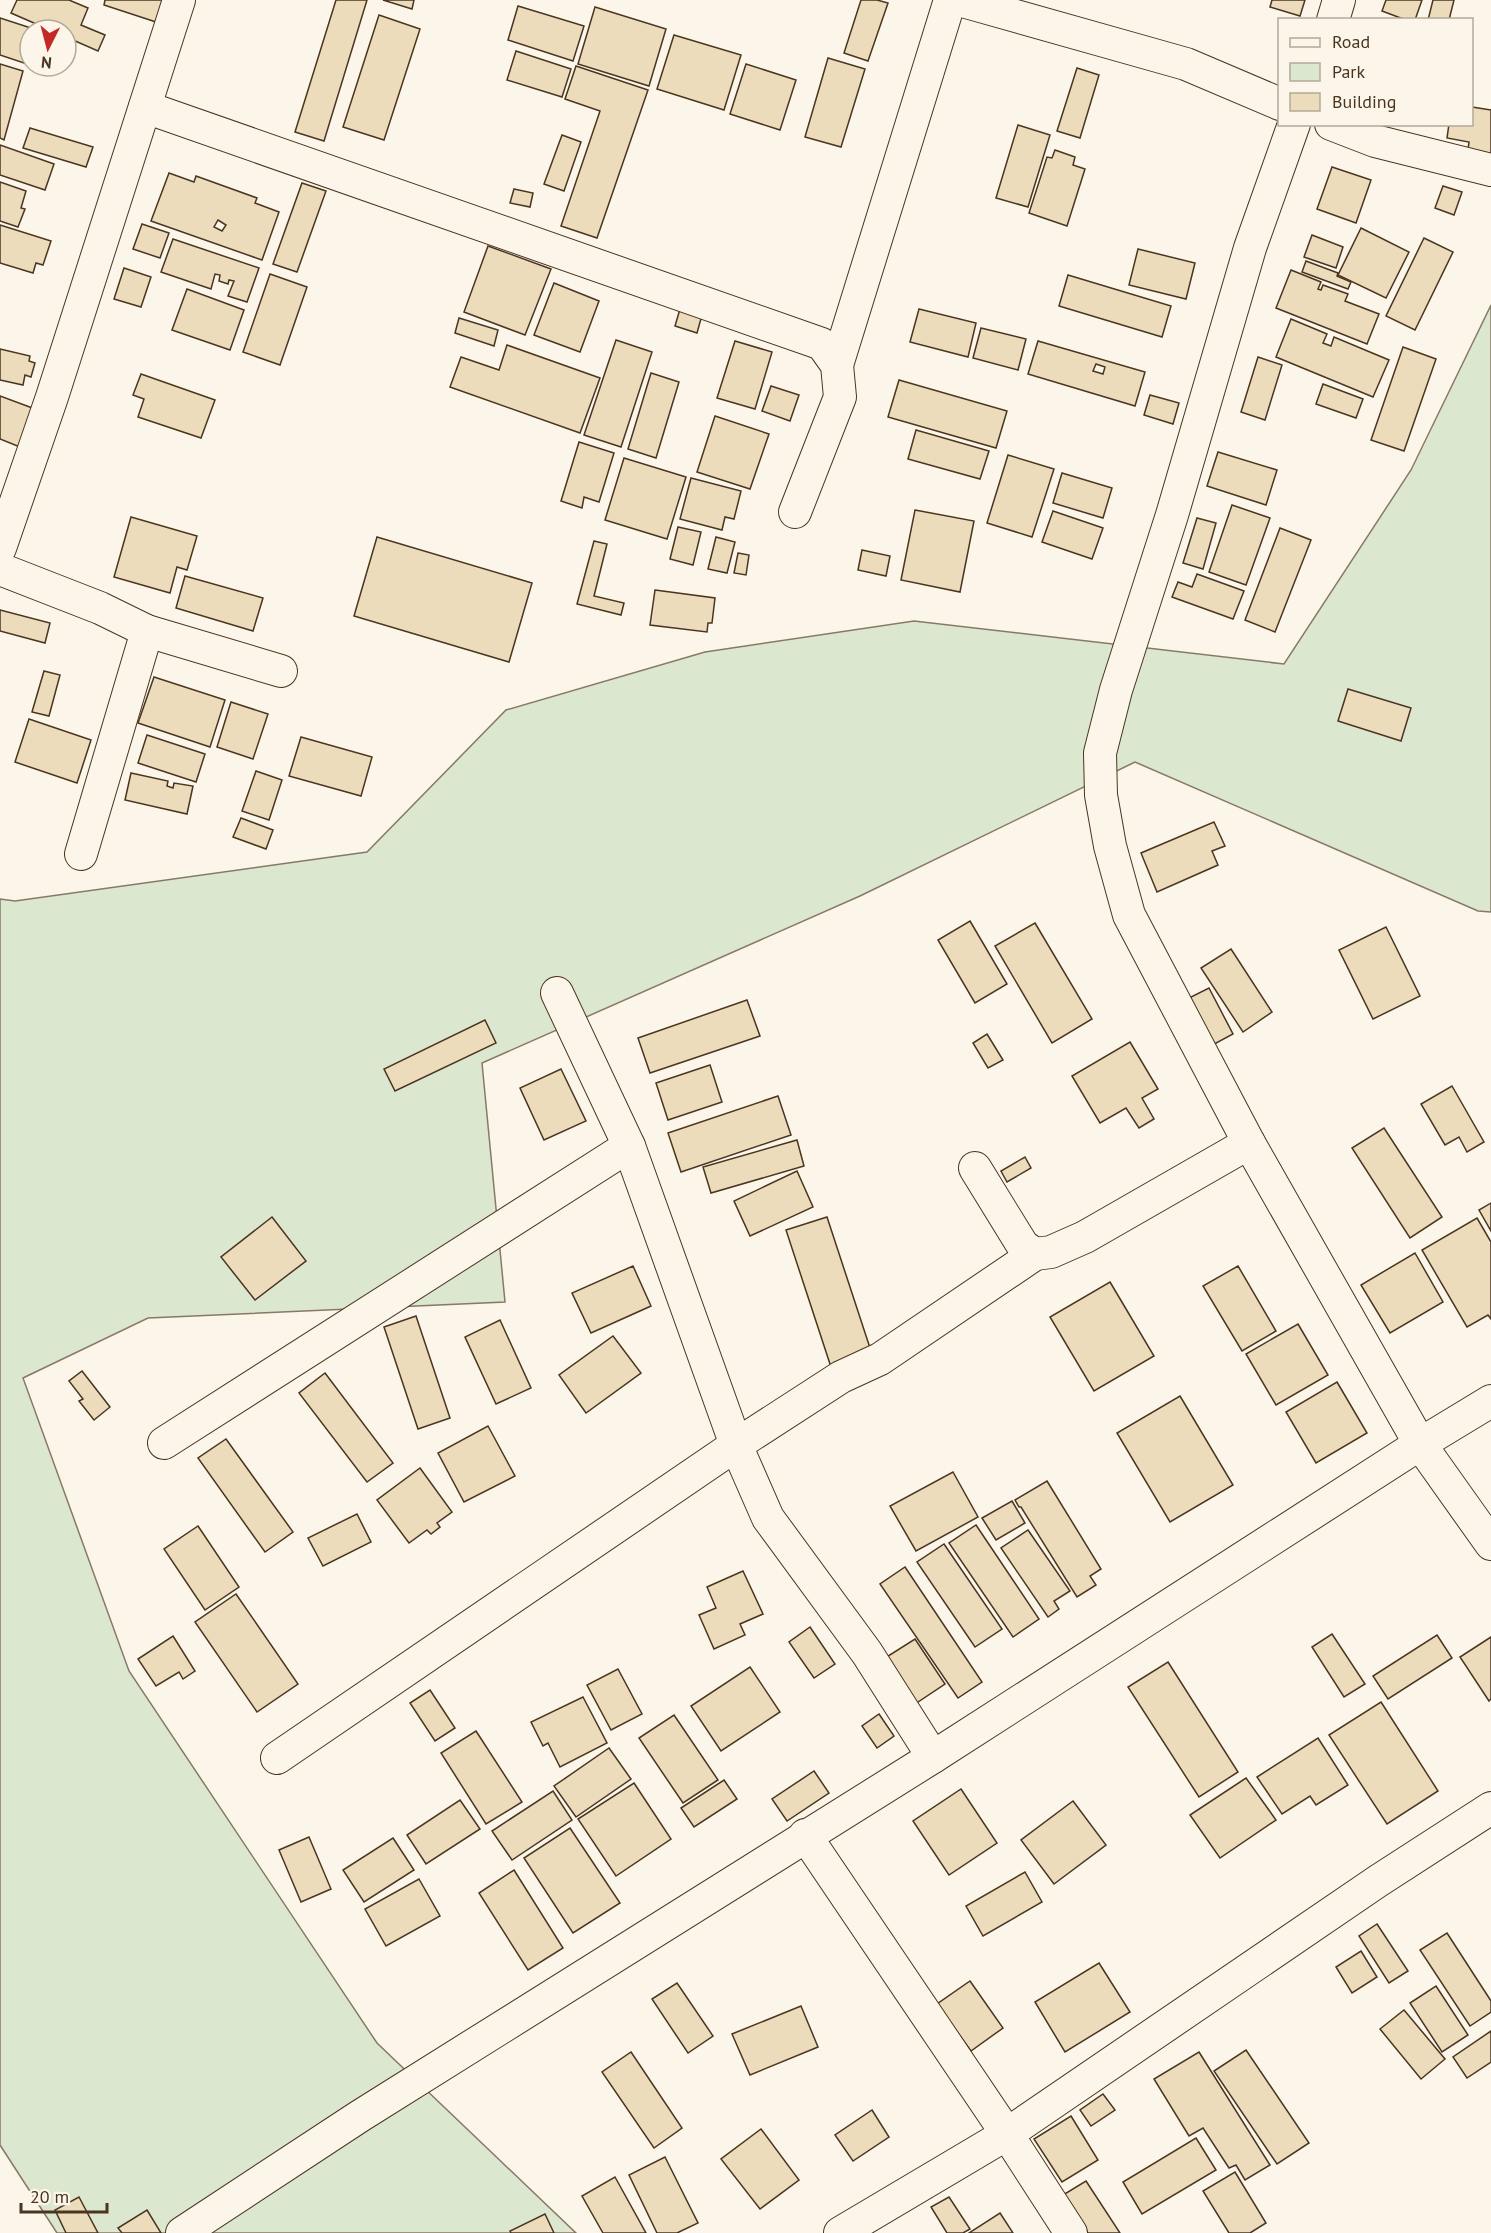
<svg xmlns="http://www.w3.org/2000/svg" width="1491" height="2233" font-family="'PT Sans',sans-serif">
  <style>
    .green { fill: #dce7d0; stroke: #887966; stroke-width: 1.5 }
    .building { fill: #ecdcbc; stroke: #4a3520; stroke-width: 1.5; fill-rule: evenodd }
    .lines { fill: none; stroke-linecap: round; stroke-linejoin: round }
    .minor-casing { stroke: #4a3520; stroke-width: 34 }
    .minor { stroke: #fbf6e9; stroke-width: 32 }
  </style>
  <rect width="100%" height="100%" fill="#fbf6e9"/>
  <polygon class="green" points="1491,305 1491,912 1478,911 1135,762 860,896 482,1063 505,1302 148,1318 23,1378 129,1671 377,2043 576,2233 57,2233 0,2145 0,899 15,901 367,852 506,710 705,652 914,621 1284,664 1411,470"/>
  <g class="building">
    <polygon points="17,0 69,0 88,8 81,25 105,35 98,51 66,37 66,30 50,30 11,13"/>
    <polygon points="105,0 163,0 156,22 104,5"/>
    <polygon points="336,0 367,0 324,141 295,132"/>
    <polygon points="383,0 414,0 412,9"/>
    <polygon points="861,0 877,0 888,3 868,61 844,53"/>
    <polygon points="1272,0 1305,0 1300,16 1270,7"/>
    <polygon points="1386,0 1422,0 1415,20 1406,20 1382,11"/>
    <polygon points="1433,0 1454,0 1449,20 1428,20"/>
    <polygon points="518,6 584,26 573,61 508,40"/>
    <polygon points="595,7 666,29 649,86 578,64"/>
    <polygon points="379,15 420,29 384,140 343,127"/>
    <polygon points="0,18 37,30 30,30 30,52 27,51 25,58 30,59 30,65 0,55"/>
    <polygon points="674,35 741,55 724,110 657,89"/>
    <polygon points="516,51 571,69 562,97 507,80"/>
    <polygon points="828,58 865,69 841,147 805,137"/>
    <polygon points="0,64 23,71 4,140 0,138"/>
    <polygon points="746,64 796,80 780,130 730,114"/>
    <polygon points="576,66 648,90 597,238 561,226 600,111 565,99"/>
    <polygon points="1077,68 1099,75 1080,138 1057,131"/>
    <polygon points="1472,107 1491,110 1491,161 1467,157 1469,142 1447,138 1449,124 1472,124"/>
    <polygon points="1018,125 1050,135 1028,207 996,198"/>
    <polygon points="30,128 93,147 86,167 23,148"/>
    <polygon points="562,135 581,142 564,191 544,184"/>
    <polygon points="0,145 54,164 45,190 0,175"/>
    <polygon points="1055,150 1075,157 1073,165 1085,169 1067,226 1029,213 1047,157 1052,158"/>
    <polygon points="1332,167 1371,180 1356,223 1317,209"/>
    <path d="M 169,173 L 194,182 L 196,176 L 257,198 L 255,203 L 279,212 L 262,260 L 151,221 ZM 218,220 L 226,225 L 222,231 L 214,227 Z"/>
    <polygon points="0,182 26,191 21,208 25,209 18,227 0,221"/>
    <polygon points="302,183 326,191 297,272 273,264"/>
    <polygon points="1443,186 1462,192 1454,215 1435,208"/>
    <polygon points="514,189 533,193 530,207 510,203"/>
    <polygon points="142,224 169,233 160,258 133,249"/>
    <polygon points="0,225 51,241 43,265 36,263 33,273 0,263"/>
    <polygon points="1361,228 1409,252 1386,298 1338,275"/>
    <polygon points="1312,235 1343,247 1336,268 1304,257"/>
    <polygon points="1424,238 1453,252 1415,330 1386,316"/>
    <polygon points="173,239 259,268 247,302 228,296 234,281 229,280 228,284 219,281 220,275 215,274 211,289 161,272"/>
    <polygon points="488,246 551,269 525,335 464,312"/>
    <polygon points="1138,249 1195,263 1186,299 1129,285"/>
    <polygon points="1306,261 1338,273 1337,276 1351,282 1348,289 1302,272"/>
    <polygon points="124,268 151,277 141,307 114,299"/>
    <polygon points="1291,270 1321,282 1318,289 1321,290 1323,285 1348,294 1345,301 1379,314 1367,344 1276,308"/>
    <polygon points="270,274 307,287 280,365 243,352"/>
    <polygon points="1068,275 1171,306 1162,337 1059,306"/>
    <polygon points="554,283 599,301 580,352 534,335"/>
    <polygon points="187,289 244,310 230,350 172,330"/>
    <polygon points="680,309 702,315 697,333 675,326"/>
    <polygon points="919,309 976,323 968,357 910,342"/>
    <polygon points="459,318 498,330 494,346 455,333"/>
    <polygon points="1291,319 1327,334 1323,343 1331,346 1334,337 1389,360 1373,397 1276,357"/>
    <polygon points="981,328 1026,339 1018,370 973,358"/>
    <polygon points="616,340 652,352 621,447 584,435"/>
    <polygon points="735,341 772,352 755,409 717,398"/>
    <path d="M 1038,341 L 1145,372 L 1135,406 L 1028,374 ZM 1096,364 L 1105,367 L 1103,374 L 1093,371 Z"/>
    <polygon points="507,345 600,378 580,433 450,387 461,357 499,370"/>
    <polygon points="1403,347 1436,359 1404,451 1371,440"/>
    <polygon points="0,349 30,356 29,361 35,363 31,377 25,375 23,385 0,380"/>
    <polygon points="1258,357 1282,365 1265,420 1241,412"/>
    <polygon points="651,373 679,382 656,458 628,449"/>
    <polygon points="141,374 215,400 201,438 138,417 144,399 133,395"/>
    <polygon points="899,380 1007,411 996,448 888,417"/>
    <polygon points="1323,384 1363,399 1356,418 1316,404"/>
    <polygon points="771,386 799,395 790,421 762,411"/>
    <polygon points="1150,395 1179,403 1173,424 1144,415"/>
    <polygon points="0,396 35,409 20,447 0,439"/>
    <polygon points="715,416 769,434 750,489 697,472"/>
    <polygon points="916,430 989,451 980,479 908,459"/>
    <polygon points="579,442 614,453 599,502 584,497 582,508 561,501"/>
    <polygon points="1218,452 1277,470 1266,505 1207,486"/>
    <polygon points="1008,455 1054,469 1032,537 987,523"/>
    <polygon points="624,458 686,477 667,539 605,520"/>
    <polygon points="1062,473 1112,488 1103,518 1053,503"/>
    <polygon points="691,478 741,491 734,519 725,517 722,530 680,519"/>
    <polygon points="1232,505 1270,518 1246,585 1209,572"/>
    <polygon points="915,510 974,521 960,592 901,580"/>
    <polygon points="1053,511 1103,528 1092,559 1042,542"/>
    <polygon points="131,517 197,536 187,570 177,567 170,593 114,577"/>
    <polygon points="1197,518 1216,523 1203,569 1183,563"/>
    <polygon points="678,527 701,532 693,565 670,559"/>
    <polygon points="1280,528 1311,540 1275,632 1245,620"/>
    <polygon points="377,537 532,583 509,662 354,616"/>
    <polygon points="716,537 735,542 727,573 708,569"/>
    <polygon points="594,541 607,544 594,596 624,603 621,615 577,604"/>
    <polygon points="862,550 890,556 886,576 858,570"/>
    <polygon points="738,553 749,555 746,575 734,573"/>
    <polygon points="1197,574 1244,591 1233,619 1172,597 1178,582 1192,587"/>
    <polygon points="185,576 263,598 253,631 176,608"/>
    <polygon points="655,590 715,598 712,623 708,623 707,632 650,625"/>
    <polygon points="0,610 50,623 45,643 0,631"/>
    <polygon points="44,671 60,675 49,716 32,712"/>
    <polygon points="154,677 225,700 210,747 138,723"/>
    <polygon points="1348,689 1411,708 1401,741 1338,721"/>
    <polygon points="231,702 268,714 253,759 217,747"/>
    <polygon points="29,719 91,740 77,783 15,762"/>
    <polygon points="147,735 205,754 196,782 138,763"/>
    <polygon points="301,737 372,757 361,796 289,776"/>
    <polygon points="256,771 282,780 269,820 242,811"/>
    <polygon points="131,773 168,781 167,786 173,788 174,783 193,786 187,814 125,800"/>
    <polygon points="241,818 273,830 266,849 233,837"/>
    <polygon points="1214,822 1225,846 1212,851 1218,865 1157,892 1141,853"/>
    <polygon points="970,921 1007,984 975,1003 938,940"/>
    <polygon points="1035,923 1092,1019 1052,1043 995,946"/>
    <polygon points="1386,927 1420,996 1373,1019 1339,950"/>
    <polygon points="1231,949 1272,1012 1243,1032 1201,968"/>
    <polygon points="1209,988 1233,1034 1207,1048 1183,1001"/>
    <polygon points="747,1000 760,1036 650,1073 638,1038"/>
    <polygon points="485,1020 496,1043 395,1091 384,1069"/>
    <polygon points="987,1034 1003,1060 988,1068 973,1043"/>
    <polygon points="1130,1042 1158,1089 1142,1098 1154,1119 1139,1128 1126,1108 1100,1123 1072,1076"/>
    <polygon points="710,1065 722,1102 668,1120 656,1083"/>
    <polygon points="561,1069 586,1121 544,1140 520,1088"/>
    <polygon points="1452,1086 1484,1142 1467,1152 1459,1137 1445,1145 1421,1104"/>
    <polygon points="778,1096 791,1135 681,1172 668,1133"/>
    <polygon points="1384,1128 1442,1217 1410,1238 1352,1148"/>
    <polygon points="797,1140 804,1166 711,1193 703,1167"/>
    <polygon points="1025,1157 1031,1168 1007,1182 1001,1171"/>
    <polygon points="797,1171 813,1207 750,1236 734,1201"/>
    <polygon points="1491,1203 1491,1231 1479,1210"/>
    <polygon points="272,1217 306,1261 255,1300 221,1257"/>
    <polygon points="827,1217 872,1354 831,1367 786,1230"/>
    <polygon points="1477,1218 1491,1242 1491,1319 1488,1315 1467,1327 1422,1250"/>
    <polygon points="1415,1253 1443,1302 1390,1333 1361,1285"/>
    <polygon points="633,1266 651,1306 591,1333 572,1293"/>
    <polygon points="1238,1266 1276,1331 1242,1351 1203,1286"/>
    <polygon points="1110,1282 1154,1356 1094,1391 1050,1317"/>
    <polygon points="416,1316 450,1418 418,1429 384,1327"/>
    <polygon points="500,1320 531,1388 496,1404 465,1337"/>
    <polygon points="1298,1324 1328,1375 1276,1405 1246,1354"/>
    <polygon points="613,1336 641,1373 586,1413 559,1375"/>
    <polygon points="82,1371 110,1407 94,1420 79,1401 83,1399 69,1381"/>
    <polygon points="325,1373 393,1463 367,1482 299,1393"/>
    <polygon points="1337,1382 1367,1433 1316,1463 1286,1412"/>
    <polygon points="1180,1396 1233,1485 1170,1522 1117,1433"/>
    <polygon points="488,1426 515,1476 464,1502 438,1453"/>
    <polygon points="226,1439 293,1532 265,1552 198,1458"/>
    <polygon points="420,1468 452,1512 437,1523 440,1527 431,1534 427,1530 409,1543 377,1500"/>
    <polygon points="953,1472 978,1517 916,1551 890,1506"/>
    <polygon points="1047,1481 1101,1569 1090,1576 1096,1585 1077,1597 1021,1507 1019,1507 1015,1500"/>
    <polygon points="1012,1501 1025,1523 996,1540 982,1518"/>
    <polygon points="357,1514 371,1542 323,1566 308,1538"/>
    <polygon points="976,1525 1039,1619 1013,1637 949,1543"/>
    <polygon points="198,1526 239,1587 205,1610 164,1549"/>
    <polygon points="1028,1530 1070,1591 1054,1601 1059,1609 1048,1617 1001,1548"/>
    <polygon points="944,1544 1002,1629 975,1647 917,1562"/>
    <polygon points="905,1567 982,1682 958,1698 880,1584"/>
    <polygon points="743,1571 763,1614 740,1624 745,1635 714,1649 699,1615 716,1608 707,1587"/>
    <polygon points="236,1594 298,1684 257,1712 195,1622"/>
    <polygon points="810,1627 835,1664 814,1678 789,1642"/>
    <polygon points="1332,1634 1365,1684 1344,1697 1312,1647"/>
    <polygon points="1437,1635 1452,1658 1388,1699 1373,1676"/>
    <polygon points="173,1636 195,1671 183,1679 179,1672 156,1686 138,1659"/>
    <polygon points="1491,1637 1491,1699 1489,1701 1460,1657"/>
    <polygon points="915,1639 945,1684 915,1704 885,1658"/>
    <polygon points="1168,1662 1238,1772 1199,1797 1128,1687"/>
    <polygon points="750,1667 780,1712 721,1751 691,1706"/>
    <polygon points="618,1669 642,1714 611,1730 587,1685"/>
    <polygon points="430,1690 455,1728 435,1741 410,1703"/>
    <polygon points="583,1697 607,1743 560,1767 548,1743 543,1746 531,1722"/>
    <polygon points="1381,1702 1438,1791 1387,1824 1329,1735"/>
    <polygon points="879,1714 894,1736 877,1748 862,1726"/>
    <polygon points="674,1715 718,1780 683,1803 639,1738"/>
    <polygon points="476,1731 522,1802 486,1824 441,1753"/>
    <polygon points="1318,1738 1348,1785 1316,1805 1310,1796 1282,1814 1257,1777"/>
    <polygon points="609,1748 631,1779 576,1817 554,1786"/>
    <polygon points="814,1771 829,1793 787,1821 772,1799"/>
    <polygon points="1246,1778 1276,1820 1220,1858 1190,1815"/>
    <polygon points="724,1780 737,1799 694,1827 681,1808"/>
    <polygon points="634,1783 671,1839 616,1876 578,1819"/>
    <polygon points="961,1789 997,1843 949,1875 913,1821"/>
    <polygon points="553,1791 572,1820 512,1860 492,1831"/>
    <polygon points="460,1800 480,1829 426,1864 407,1835"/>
    <polygon points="1073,1801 1106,1845 1054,1884 1021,1840"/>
    <polygon points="570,1828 620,1903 573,1933 524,1858"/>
    <polygon points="309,1837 331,1889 301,1902 279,1850"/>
    <polygon points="393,1838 414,1870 364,1902 343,1870"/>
    <polygon points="514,1870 563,1948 528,1970 479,1893"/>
    <polygon points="1025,1872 1042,1902 983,1936 966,1906"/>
    <polygon points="419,1879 440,1916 386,1946 365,1909"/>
    <polygon points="1377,1924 1408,1971 1389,1983 1359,1936"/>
    <polygon points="1447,1933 1491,2001 1491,2012 1470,2026 1420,1950"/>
    <polygon points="1361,1951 1377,1977 1352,1993 1336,1967"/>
    <polygon points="1099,1963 1130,2012 1065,2052 1035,2002"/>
    <polygon points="970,1981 1003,2028 971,2051 937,2004"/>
    <polygon points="677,1983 713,2036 688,2053 652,1999"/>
    <polygon points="1436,1986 1468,2035 1442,2052 1410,2003"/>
    <polygon points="801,2006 818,2047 750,2075 732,2034"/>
    <polygon points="1404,2010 1445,2059 1421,2079 1380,2029"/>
    <polygon points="1491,2031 1491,2062 1467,2078 1453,2057"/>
    <polygon points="1246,2050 1309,2143 1277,2164 1214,2071"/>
    <polygon points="631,2052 682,2128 654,2148 602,2072"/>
    <polygon points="1199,2052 1270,2165 1245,2180 1236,2165 1229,2168 1203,2128 1189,2136 1154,2079"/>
    <polygon points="1103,2094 1115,2110 1091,2126 1080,2110"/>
    <polygon points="872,2110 889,2137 853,2161 835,2135"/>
    <polygon points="1071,2116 1098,2160 1062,2182 1034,2139"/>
    <polygon points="761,2129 799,2180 760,2209 721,2159"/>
    <polygon points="1196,2138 1216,2170 1142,2214 1123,2182"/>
    <polygon points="665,2157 698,2223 677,2233 657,2233 629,2175"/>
    <polygon points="1235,2172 1266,2223 1250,2233 1229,2233 1203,2191"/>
    <polygon points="615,2177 646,2233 603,2233 582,2196"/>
    <polygon points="1086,2181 1120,2233 1088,2233 1063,2195"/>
    <polygon points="79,2197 98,2233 66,2233 55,2210"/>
    <polygon points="949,2197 970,2229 963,2233 947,2233 931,2207"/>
    <polygon points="147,2210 161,2233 122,2233 118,2228"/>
    <polygon points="1000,2213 1013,2233 969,2233"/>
    <polygon points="545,2214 554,2233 511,2233 510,2231"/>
  </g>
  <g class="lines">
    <defs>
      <g id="minor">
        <polyline points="959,0 1186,64 1280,104"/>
        <polyline points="1333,20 1339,0"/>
        <polyline points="145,107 822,344 837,365 840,397 795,512"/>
        <polyline points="1294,124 1250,248 1172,515 1116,690 1100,753 1101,795 1110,846 1129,915 1249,1143 1420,1444 1491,1544"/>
        <polyline points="1331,124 1375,141 1491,170"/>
        <polyline points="837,365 950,0"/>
        <polyline points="0,548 52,397 179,0"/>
        <polyline points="0,569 100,608 147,631 281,671"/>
        <polyline points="81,854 147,631"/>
        <polyline points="557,993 629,1146 736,1445 768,1518 867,1653 933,1757"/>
        <polyline points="975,1168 1023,1246 1035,1254 1051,1252 1085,1237 1249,1143"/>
        <polyline points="164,1443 629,1146"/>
        <polyline points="277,1758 736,1445 841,1377 880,1359 1035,1254"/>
        <polyline points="805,1835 1007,2134 1071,2233"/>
        <polyline points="182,2233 360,2116 933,1757 1420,1444 1491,1401"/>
        <polyline points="840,2233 1007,2134 1378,1881 1491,1808"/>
      </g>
    </defs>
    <use href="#minor" class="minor-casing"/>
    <use href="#minor" class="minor"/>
  </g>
  <rect x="1278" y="18" width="195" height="108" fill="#fbf6e9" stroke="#b4a999" stroke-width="1.5"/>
  <rect x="1290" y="38" width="30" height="9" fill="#fbf6e9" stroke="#b4a999" stroke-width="1.5"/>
  <text x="1332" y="48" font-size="18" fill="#4a3520">Road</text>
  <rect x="1290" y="63" width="30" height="18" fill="#dce7d0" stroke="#b4a999" stroke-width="1.5"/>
  <text x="1332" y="78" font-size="18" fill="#4a3520">Park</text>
  <rect x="1290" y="93" width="30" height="18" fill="#ecdcbc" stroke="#b4a999" stroke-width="1.5"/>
  <text x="1332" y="108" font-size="18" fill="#4a3520">Building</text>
  <g transform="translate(48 48) rotate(186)"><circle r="28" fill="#fbf6e9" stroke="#b4a999" stroke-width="1.5"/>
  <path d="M0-4.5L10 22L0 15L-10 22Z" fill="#c62828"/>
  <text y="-9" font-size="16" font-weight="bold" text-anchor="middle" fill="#4a3520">N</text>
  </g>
  <path d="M21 2203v9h86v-9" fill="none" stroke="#4a3520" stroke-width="3"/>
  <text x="30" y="2203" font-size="18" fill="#4a3520" stroke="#fbf6e9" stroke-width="4.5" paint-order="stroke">20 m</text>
</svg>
